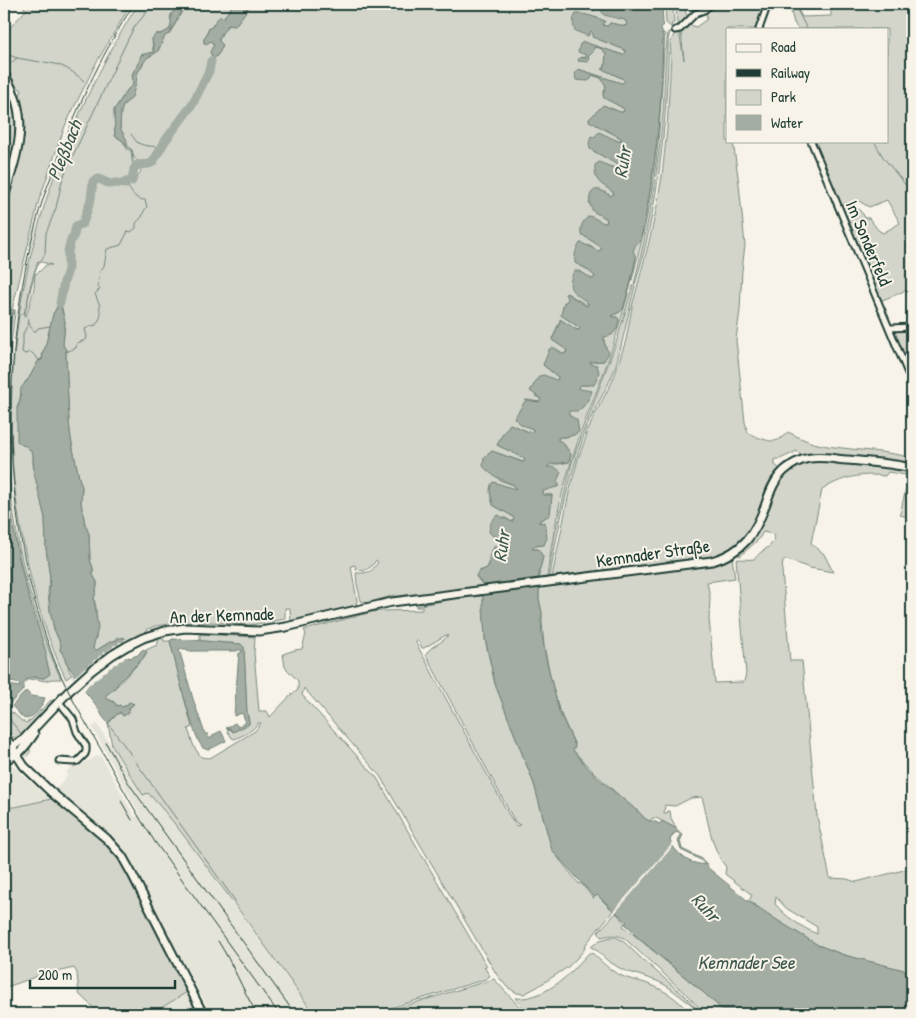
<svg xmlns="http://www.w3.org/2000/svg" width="916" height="1018" font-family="'Patrick Hand',sans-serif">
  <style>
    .built { fill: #e5e4d9 }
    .green { fill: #d3d5ca; stroke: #79897f; fill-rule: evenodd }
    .water { fill: #a4ada3; stroke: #6f8077; fill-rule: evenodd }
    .pier { fill: #f7f3e8 }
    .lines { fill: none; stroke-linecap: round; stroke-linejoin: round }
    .stream { stroke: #6f8077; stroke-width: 1 }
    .river { stroke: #a4ada3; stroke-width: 9 }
    .street-casing { stroke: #1f3d34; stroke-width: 9 }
    .secondary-casing { stroke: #1f3d34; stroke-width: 11 }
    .street { stroke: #f7f3e8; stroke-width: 5 }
    .secondary { stroke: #f7f3e8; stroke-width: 7 }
    .rail { stroke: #1f3d34; stroke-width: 1 }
    .labels { text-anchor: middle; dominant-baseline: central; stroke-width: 4; stroke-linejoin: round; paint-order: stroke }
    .street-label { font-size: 18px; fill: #1f3d34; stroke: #f7f3e8 }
    .water-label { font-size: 19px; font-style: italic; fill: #405950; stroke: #f7f3e8 }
  </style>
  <rect width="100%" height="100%" fill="#f7f3e8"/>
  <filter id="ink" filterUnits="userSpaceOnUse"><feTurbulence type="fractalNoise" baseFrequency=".02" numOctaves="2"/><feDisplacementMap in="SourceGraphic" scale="10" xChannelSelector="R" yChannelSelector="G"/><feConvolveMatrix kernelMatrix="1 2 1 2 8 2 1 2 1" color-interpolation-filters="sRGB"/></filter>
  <g filter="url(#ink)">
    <g class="built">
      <polygon points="97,724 143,795 148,793 161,806 183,835 314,1014 211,1014 151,902 139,877 125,854 109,836 91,821 75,806 55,790 68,775 66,772 70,768 84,763 100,755 135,817 140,815 92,727"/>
      <polygon points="7,764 11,764 50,799 15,807 9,807 4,811 4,765"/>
      <polygon points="187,992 202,1014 153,1014 153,1013"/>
    </g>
    <g class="green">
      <path d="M 21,4 L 131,4 L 95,65 L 65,126 L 39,200 L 12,310 L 4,311 L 4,207 L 14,172 L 22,117 L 23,109 L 20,93 L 22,92 L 21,89 C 13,87 5,75 4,67 C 2,57 4,45 4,34 L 26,10 Z"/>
      <path d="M 138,4 L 179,4 L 171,15 L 170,19 L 172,20 C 171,31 166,33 156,34 L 152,39 L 153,52 L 141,55 L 138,66 L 134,70 L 132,75 L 133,84 L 131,88 L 128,89 L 114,110 L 115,136 L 123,141 L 127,149 L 131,151 C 132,164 135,168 131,180 C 123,182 117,182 110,181 L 108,182 L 101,178 L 95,178 L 89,186 C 91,196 88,199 84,209 C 80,217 86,222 75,225 C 75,227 74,233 73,234 C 70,242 65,247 67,256 L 66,258 L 67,263 L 65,275 L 63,281 L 59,303 L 53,314 L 45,348 L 42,354 L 43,358 L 41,361 L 39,360 L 29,378 L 25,382 L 17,408 L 26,446 L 31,451 L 33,455 L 33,464 L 45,518 L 46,548 L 50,578 L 48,593 L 50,610 L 54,629 L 61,645 L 60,650 C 64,655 64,660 68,665 L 69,670 L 72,675 L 66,679 C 46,637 33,592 24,546 C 18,515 13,484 12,452 C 4,292 54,139 138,4 ZM 38,261 L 52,265 L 46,265 L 39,272 L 35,274 L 34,288 L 27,314 L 24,316 L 25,308 L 27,304 L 30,287 Z"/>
      <path d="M 190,4 L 233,4 L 225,16 L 213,24 L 212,27 L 209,28 L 206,36 L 204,39 L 204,43 L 206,43 L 211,41 L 214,45 L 210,52 L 212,56 L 211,61 C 216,58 221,51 223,45 L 219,41 L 222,33 L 228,25 L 235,26 L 246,11 L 251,4 L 577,4 L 577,6 L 595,10 L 596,6 L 598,6 L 625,20 L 627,24 L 625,26 L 610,23 L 608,26 L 604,26 L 603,24 L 605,21 L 597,18 L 580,14 L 589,35 L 589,33 L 591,31 L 593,32 L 593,37 L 625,50 L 626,52 L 623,55 L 583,42 L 586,55 L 585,58 L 581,57 L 589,60 L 588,57 L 594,47 L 600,48 L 606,53 L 605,67 L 603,69 L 625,80 L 623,83 L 621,83 L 578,69 L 592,75 L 601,78 L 606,86 L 603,95 L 604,98 L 623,108 L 624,110 L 623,112 L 620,112 L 603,105 L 593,116 L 590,121 L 621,138 L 621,140 L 618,141 L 598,133 L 594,137 L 590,149 L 618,165 L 618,168 L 614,168 L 611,166 L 601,183 L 613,192 L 613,196 L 611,196 L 600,190 L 589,202 L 593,211 L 606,218 L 607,222 L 581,234 L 601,247 L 602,250 L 598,251 L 588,245 L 575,263 L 585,268 L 595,276 L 594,278 L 592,279 L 579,271 L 588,306 L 567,293 L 568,299 L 561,315 L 580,328 L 579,330 L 574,329 L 560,320 L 552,340 L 567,350 L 564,354 L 555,348 L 549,349 L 548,355 L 543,365 L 558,377 L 558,379 L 535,396 L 541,399 L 539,402 L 526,400 L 515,419 L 523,425 L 533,429 L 534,431 L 529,432 L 510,424 L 497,445 L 524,458 L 525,461 L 523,462 L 492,451 L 484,458 L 499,480 L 514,485 L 515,489 L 511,489 L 493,482 L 490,492 L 493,505 L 512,516 L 514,519 L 512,522 L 504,517 L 495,539 L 511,546 L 510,548 L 495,546 C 493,549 490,553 489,557 C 489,559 489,564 488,566 C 484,572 479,567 476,577 L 483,585 L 466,589 L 393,598 L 395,595 L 368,603 L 361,601 L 357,584 L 356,573 C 369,573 371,573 378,562 L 376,560 L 372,566 L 364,571 L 356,569 L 355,565 L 351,566 L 357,601 L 356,605 L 294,621 L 291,621 L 290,608 L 285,608 L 285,619 L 250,625 L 210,622 L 179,623 L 155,626 L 148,629 L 142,635 L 76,680 L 73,676 L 75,676 L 124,640 L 125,639 L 124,637 L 110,642 L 97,650 L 94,650 L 93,645 L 96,637 L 96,607 L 94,599 L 97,586 L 97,582 L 93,575 L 93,568 L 90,560 L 89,534 L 85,524 L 81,503 L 82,487 L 79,478 L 71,439 L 69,422 L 66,356 L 66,350 L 63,345 L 65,322 L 61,304 L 65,285 L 67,281 L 68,265 L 71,258 C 64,241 76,242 77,228 L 84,225 L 87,218 L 88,213 L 93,200 L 95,182 C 104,180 105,185 113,185 C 118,186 121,184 126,186 L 133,183 L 141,171 L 136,163 L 139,162 L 134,158 L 132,150 L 128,147 L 127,142 L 120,128 L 121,111 L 124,104 L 131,99 C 134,90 135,77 139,70 C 142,66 144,60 148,57 C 151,54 155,55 158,51 C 161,47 161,41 164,37 C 167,34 170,33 172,29 C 179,20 179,10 190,4 Z"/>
      <polygon points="665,4 673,4 674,23 672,23 671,27 666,23"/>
      <polygon points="676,4 683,4 688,19 683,25 676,29 677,24"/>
      <path d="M 721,4 L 767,4 L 758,29 L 727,29 L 727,141 L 733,141 L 739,184 L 745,245 L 742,270 L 740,310 L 736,340 L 745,422 L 748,433 C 754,436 768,442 775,441 C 780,440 785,435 788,432 C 796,436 804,440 813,443 C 845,451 880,449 912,458 L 912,466 L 802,457 L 797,451 L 780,459 L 775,459 L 775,465 L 780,469 C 769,485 766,503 758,520 C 752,532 742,541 731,550 L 735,578 L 707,582 L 710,597 L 709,619 L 715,683 L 744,682 L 746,673 L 736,559 C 741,559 749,560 754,559 C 756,558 758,555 760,553 C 768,547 776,544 773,534 L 763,532 L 758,540 L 740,556 L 738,555 L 739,551 L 756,534 L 763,523 L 775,489 L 778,484 L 788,472 L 800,464 L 817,460 L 855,463 L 912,470 L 912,476 L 888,472 L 885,476 C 863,473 841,477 822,490 L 811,543 L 824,554 L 833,572 L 810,568 L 787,560 L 783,561 L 782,571 L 790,661 L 802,661 L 817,816 L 830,878 L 847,879 L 856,882 L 912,868 L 912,972 L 844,955 L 818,945 L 780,922 L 749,901 L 752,895 L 725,874 L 726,867 C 711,850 708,818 702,797 L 691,798 L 675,806 L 665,805 L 664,813 L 667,813 L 668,811 L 670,811 L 671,818 L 677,829 L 656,818 L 653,818 L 649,821 L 644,818 L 641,814 C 617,794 594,774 573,750 L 575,745 L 559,710 L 552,684 L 544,646 L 542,621 L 542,613 L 539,599 L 539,588 L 552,577 L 569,493 L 578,459 L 593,418 L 612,382 L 616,371 L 626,340 L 632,307 L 649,242 L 657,206 L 662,176 L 667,129 L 671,56 L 670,42 L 675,33 L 679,31 L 684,60 L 681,31 L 687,24 L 696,27 L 707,19 L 706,12 L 720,5 ZM 776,897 L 786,908 L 817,927 L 817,934 C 801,927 786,917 775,904 Z"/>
      <polygon points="789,4 795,4 802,17 831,16 831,4 860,4 861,6 874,4 912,4 912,289 909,289 880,301 842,210 846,207 855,206 863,214 865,218 869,218 878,230 883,233 900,223 887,200 869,207 859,201 857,203 852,203 840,205 813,141 887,141 887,29 798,29 794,23"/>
      <path d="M 662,32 L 665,34 C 662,77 661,120 656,162 C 648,222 633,281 615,339 C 603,379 585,417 573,456 C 560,495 552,537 547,578 L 539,579 L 539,572 L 543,557 L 538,549 L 532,549 L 535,546 L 544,545 L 541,523 L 539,523 L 539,521 C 553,515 550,509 552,495 L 542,495 C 545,486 556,485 559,476 L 547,467 L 551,464 L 559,464 L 569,462 L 571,454 L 568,451 L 565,445 L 558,440 L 558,437 L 566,437 L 574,435 L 568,415 L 569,410 L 580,389 L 579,387 L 581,385 L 588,385 L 590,362 L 604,361 C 605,357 606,352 606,347 C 605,343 603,341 604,337 C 613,334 616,329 619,320 L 617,317 L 614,317 L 610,316 L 620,312 L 623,309 L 630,286 L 636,257 L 632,251 L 636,243 L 640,241 C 650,198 656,154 660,109 C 662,85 662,61 663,37 Z"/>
      <path d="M 668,32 L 670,32 L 668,40 C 669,60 667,81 666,101 C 662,163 653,225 635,285 L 634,284 C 647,231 657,178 662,123 C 665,93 664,62 668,32 Z"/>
      <polygon points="4,79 11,92 17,113 16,144 4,190"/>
      <path d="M 633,285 L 635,286 C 628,314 623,343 614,371 C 607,389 596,405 589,422 C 570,472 558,525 550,577 L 548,578 L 555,533 L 572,462 L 617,340 Z"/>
      <path d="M 12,313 L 15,313 C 11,341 8,369 7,396 C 4,490 22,594 61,679 L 52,679 L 45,681 L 36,679 L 27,680 L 27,679 L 33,677 L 44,678 L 50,674 C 38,630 25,586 16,541 C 1,466 2,389 12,313 Z"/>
      <polygon points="912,328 912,379 893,332 894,330"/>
      <polygon points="908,478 912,479 912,518 900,515"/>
      <path d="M 483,596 L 485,639 L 495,684 L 534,784 L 552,850 L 579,884 L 581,883 L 593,898 L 597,895 L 613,911 L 586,944 L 584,950 L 577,958 L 568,967 L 537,987 L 524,994 L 517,993 L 507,987 L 497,975 L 380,776 L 304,688 L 302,695 L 377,778 L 480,955 L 487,966 L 484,967 L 490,976 L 486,979 L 371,1014 L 314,1014 C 280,966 245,918 210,871 C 190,844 171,817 148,793 L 143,795 L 112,746 L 108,723 C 113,721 114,715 120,713 L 123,716 L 128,713 L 129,708 L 134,704 L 129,702 C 127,705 126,706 122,707 L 120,705 L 118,706 L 114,702 L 106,698 L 105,696 L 115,688 L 136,666 L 145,656 L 147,652 L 146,650 L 157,645 L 159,639 L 163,638 L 164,641 L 170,641 L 185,701 L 192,727 L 188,729 L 194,747 L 201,757 L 210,758 L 255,731 L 261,723 L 258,723 C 252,732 243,735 235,739 L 232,738 L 227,730 L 230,729 L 233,732 L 249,724 L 249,722 L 247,714 L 244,647 L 241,644 L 202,641 L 200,640 L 200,634 L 255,637 L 254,653 L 259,711 L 267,711 L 270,717 L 291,695 L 298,690 L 298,681 L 285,667 L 283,654 L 295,650 L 302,649 L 306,634 L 304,630 L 372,612 L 380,611 L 422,610 L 422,607 L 416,607 L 416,606 L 453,599 ZM 446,635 L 448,635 C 443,644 429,645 426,655 L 515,822 L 520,825 L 516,826 L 509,815 L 416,643 L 416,641 L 418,641 L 422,648 L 424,648 Z"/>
      <polygon points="51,700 53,701 21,735 15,738 12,737 4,723 4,718 12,712 22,721 26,723 31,720"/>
      <path d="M 51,799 C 73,817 101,833 118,858 C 122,863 125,869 128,874 L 187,992 L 153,1013 L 153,1014 L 100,1014 L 79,994 L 77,973 L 74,968 L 38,976 L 4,988 L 4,811 L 9,807 L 15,807 Z"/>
      <path d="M 616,913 L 625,922 L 623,926 L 704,993 L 727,1014 L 705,1014 L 687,995 L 624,938 C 615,934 610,935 601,937 L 598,932 Z"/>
      <polygon points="611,937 616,937 623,941 643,960 686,997 702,1014 699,1014 692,1005 667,986 657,981 623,970 608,961 596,950 591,947 600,940"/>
      <path d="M 589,953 L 592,953 C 601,961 609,970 620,975 C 627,979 635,980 642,982 C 662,988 678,998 690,1014 L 528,1014 L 515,998 C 536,1000 558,985 572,971 C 578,965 583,959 589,953 Z"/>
      <polygon points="494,979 526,1014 378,1014"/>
    </g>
    <g class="water">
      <path d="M 179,4 L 192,4 L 186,6 L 182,11 L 172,29 L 169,34 L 165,36 L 157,52 L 147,58 L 144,62 L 137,74 L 136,84 L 131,99 L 124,104 L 121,111 L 120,128 L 127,140 L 125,144 L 123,141 L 115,136 L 114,110 L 128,89 C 137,83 131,83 133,75 C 134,69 134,72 137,67 C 139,64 140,59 141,55 L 154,52 L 152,39 L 156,34 L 161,34 L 169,30 L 171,27 L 171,15 Z"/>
      <path d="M 233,4 L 251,4 L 246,11 L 235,26 L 228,25 L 222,33 L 218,40 L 223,45 C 221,51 216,58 211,61 L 212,56 L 210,52 L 214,45 L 211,41 L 206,44 L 204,43 L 204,39 L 206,36 L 209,28 L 212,27 L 216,20 L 221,16 L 223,18 L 225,17 L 225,15 L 230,10 Z"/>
      <path d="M 577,4 L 662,4 L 663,25 L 661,27 L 663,37 C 662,61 662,85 660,109 C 656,154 650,198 640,242 L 636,244 L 633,251 L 636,257 L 630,285 L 623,309 L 620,312 L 611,316 L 614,317 L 617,317 L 619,320 L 617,329 L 612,335 L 604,337 C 603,342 606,349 609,352 C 608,356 605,358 604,361 L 590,362 L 591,364 L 597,365 L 599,372 L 594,385 L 581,385 L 579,387 L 580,389 L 592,391 C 590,397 584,409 577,411 C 575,411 570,411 569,411 L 569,415 L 577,420 L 579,432 C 572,437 566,436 558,438 L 558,440 L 562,442 L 571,454 L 569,462 L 551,464 L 547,467 L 555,467 L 561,472 L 557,481 L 560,486 L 543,491 L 543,495 L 552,495 L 550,515 L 539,521 L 539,523 L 544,522 L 545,524 L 547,538 L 544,545 L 535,546 L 532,549 L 538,549 L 543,557 L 539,572 L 539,599 L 542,613 L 541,621 L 542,635 L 546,659 L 559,711 L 575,746 L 573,750 L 586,766 L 599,779 L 641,814 L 644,818 L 649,821 L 653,821 L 660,824 L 662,821 L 677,829 L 683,835 L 680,841 L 682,849 L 702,859 L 708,865 L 707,867 L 748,901 L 780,922 L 818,945 L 844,955 L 912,972 L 912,1014 L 727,1014 L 704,993 L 634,934 L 634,932 L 625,924 L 627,922 L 597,895 L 594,897 L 552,850 L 534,784 L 495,684 L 485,638 L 483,607 L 483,585 L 476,576 L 478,572 L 487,568 L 489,565 L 490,558 L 495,545 L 508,548 L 510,546 C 503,540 497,541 489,532 C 490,525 491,519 498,515 L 512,522 L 514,519 L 512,516 L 493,505 C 492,497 487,489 493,482 L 515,489 L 515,487 L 514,485 C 502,480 491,476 483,466 L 484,458 L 492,451 L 522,462 L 525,461 L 524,458 L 497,445 L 502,435 L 510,424 L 529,432 L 533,431 L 533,429 L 522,425 L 514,418 L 526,400 L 538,402 L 540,401 L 541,399 L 530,391 L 539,376 L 544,375 L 556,380 L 558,379 L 558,377 L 543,365 C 545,361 548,350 552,347 L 564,354 L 566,353 L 567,350 L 552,340 L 560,322 L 560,319 L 577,330 L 579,330 L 580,328 L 561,315 L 564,302 L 566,302 L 568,299 L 565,295 L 566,293 L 586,306 L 588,305 L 588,303 C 573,291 565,291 574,271 C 580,270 586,275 592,279 L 594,278 L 595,276 L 585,268 L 575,263 C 574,255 576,249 580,243 L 582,243 L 598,251 L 601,250 L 601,247 L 581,234 C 580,227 583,219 590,216 L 604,223 L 607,222 L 606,218 C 602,216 597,214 594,212 C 589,207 587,193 595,190 C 600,188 607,194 611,196 L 614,194 L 613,192 C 600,183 594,182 595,165 L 599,162 L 614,168 L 618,168 L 618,165 L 590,149 L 589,144 L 591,136 L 594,137 L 599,132 L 618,141 L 621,140 L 621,138 L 589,121 L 589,119 L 603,105 L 620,112 L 623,112 L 624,110 L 623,108 L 604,98 L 603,95 L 606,86 L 601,78 L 592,75 L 591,79 L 588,81 L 576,80 C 575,76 575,72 578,69 L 621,83 L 623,83 L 625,81 L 622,78 L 602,69 L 605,67 L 606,53 L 600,48 L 594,47 L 593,52 L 588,57 L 589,60 L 588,62 L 578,61 L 579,58 L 585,58 L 586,55 L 578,52 L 580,44 L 584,42 L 623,55 L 626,52 L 625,50 L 592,37 L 593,34 L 591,31 L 589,33 L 588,36 L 575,31 C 573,25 572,20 576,14 C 586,13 596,18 605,21 L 603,24 L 604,26 L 608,26 L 610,23 L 625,26 L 626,26 L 627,23 L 625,20 L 604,15 C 601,12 602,6 596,6 L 595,10 L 577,6 ZM 677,832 L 681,835 L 678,841 L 681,850 L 701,860 L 705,865 C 700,864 693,863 689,861 C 682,857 672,848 670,840 L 674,833 L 676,833 Z"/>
      <polygon points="60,303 65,322 63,345 66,350 66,356 69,422 71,439 79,478 82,487 81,503 85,524 89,534 90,560 93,568 93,575 97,582 97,586 94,599 98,628 93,648 94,650 97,650 110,642 117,640 117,637 119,638 125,638 128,657 129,658 138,655 141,651 144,649 146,652 143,658 119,682 115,688 105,696 106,698 114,702 117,706 120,705 122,707 127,705 129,702 134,704 129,708 128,713 123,716 120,712 117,714 108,723 103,717 96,705 84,690 66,662 64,654 60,650 61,645 54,629 50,610 49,593 50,578 46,548 45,518 34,473 33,455 31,451 26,446 22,445 17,441 17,408 20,402 21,388 29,378 39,360 41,361 43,355 42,354 45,348 53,314"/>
      <path d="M 10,310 L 15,310 L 15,313 L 12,313 C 10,331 7,349 6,366 C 1,435 7,504 22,572 C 29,599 38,626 46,652 L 46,659 L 50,674 L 44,678 L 33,677 L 27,679 L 23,685 L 23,690 L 4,710 L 4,684 L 19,687 L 20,684 L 4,680 L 4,565 L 5,552 L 4,517 L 8,506 L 4,495 L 5,476 L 4,466 L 4,349 C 6,337 9,325 11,313 L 4,314 L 4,311 Z"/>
      <path d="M 172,639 C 195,639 218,643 241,644 L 244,647 L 247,713 L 249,721 L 249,724 L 233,732 L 230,728 L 227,729 L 226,728 L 235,723 L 238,727 L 246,722 L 242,713 L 234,716 L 239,653 L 241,653 L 242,650 L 237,650 L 237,651 L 188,651 L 187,649 L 179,649 L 193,699 L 205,734 L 208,734 L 208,738 L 211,738 L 213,737 L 213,735 L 221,731 L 226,741 L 208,750 L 203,748 L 199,742 L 193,727 L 185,701 L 170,641 Z"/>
      <path d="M 26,691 L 31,696 L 45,698 C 42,707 36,715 27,719 L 23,718 L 12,706 Z"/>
    </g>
    <g class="pier">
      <polygon points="125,639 127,639 130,654 128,657 125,657 123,660 119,661 117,664 114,664 112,667 109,668 107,671 104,672 97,679 94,680 92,683 89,684 84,691 73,676 77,675 84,668 87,667 89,664 92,663 94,660 97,659 99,656 102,655 104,652 107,652 109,649 112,648 114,645 118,645 119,642 123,642"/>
      <polygon points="673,843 675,844 614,914 612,913"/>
    </g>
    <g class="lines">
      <g class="stream">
        <polyline points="794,4 807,29"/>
        <polyline points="4,53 17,58 40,62"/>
        <path d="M 44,62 C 62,64 71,70 84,81"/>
        <polyline points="10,64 17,58"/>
        <path d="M 131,134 C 133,136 134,139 136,141 C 141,147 154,146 161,147"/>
        <polyline points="874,141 883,157 912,193"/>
        <polyline points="126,144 127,147 132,150 133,160 137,165"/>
        <polyline points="22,313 25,314 35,270 45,254 46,233 56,208 62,181 67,168 127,41 135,26 154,4"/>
        <polyline points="26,315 28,318 29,322 23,334 23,344 22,352 25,354 31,352 39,360 43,358"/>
        <polyline points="29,323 30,326 34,331 36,331 38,328 50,326"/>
        <path d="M 66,352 L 76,348 L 77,343 L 86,340 L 87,337 L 85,329 L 91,326 L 96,325 C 97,322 101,318 101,315 C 100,311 99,310 100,306 L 95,294 L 100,289 L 98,286 L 100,271 L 104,266 L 107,249 L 121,245 L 128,231 L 131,232 L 136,228 L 136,223 L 142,217 L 144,211 L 147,207 L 145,200 C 135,200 131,192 127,185 L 129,182"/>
        <polyline points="4,712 22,735"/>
        <polyline points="108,723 132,756"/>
        <polyline points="27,756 30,752 30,746"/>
        <polyline points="135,761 236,902"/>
      </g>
      <polyline class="river" points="60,303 64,282 68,270 68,251 71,240 74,235 76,226 83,223 91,199 93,181 99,179 110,184 116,183 126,184 126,182 132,181 134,169 137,165 149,164 153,162 165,141 192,105 209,71 211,61"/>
      <defs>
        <g id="street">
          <polyline points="759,29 768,4"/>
          <polyline points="675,30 680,29 696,13 704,10 711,4"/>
          <polyline points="811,141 912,383"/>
          <polyline points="890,328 912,327"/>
          <polyline points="59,702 73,719 77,732 86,746 86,751 85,754 78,761 74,762 59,761"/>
        </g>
        <g id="secondary">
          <path d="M 4,74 C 32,119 17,152 4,198"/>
          <polyline points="4,735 24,766 51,792 107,839 122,856 132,874 203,1014"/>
          <path d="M 4,752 L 24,739 L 69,691 L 91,671 L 112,655 L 127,646 L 143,638 L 165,631 L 185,628 L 259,631 L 286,627 L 339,614 L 392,602 L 712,561 C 742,553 755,534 765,506 C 769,495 772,484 780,475 C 786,468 794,463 802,460 C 816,455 833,459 848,460 C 869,462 891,463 912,468"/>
          <path d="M 4,760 C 21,754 24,748 34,734"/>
        </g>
      </defs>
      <use href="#street" class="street-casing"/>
      <use href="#secondary" class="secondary-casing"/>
      <use href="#street" class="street"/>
      <use href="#secondary" class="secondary"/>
      <g class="rail">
        <path d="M 134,4 C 104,50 80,101 60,153 C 55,168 48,183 43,199 C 38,214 34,231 30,247 C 0,384 3,529 55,662 C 68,694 86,723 103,753 C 120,783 136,814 155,842 L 279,1014"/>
        <polyline points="106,743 128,782 137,795 295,1014"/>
        <polyline points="121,801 132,820"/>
        <path d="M 218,941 C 233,964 242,989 256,1012"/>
      </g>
    </g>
  </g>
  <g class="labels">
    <g class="street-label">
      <text transform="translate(869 243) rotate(67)">Im Sonderfeld</text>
      <text transform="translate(653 553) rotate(-8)">Kemnader Straße</text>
      <text transform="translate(222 615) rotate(-2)">An der Kemnade</text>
    </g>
    <g class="water-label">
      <text transform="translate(64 150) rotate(-68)">Pleßbach</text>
      <text transform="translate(622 162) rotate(-81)">Ruhr</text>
      <text transform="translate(501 546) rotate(-82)">Ruhr</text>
      <text transform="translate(706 907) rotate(47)">Ruhr</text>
      <text x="746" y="962">Kemnader See</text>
    </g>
  </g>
  <rect width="916" height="1018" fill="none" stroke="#f7f3e8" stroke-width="20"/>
  <rect x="10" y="10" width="896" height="998" fill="none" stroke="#1f3d34" stroke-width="2" filter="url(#ink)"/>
  <rect x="726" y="28" width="162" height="115" fill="#f7f3e8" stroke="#a1aaa0"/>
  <rect x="736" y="44" width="25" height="8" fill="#f7f3e8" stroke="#a1aaa0"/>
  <text x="771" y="52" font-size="15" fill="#1f3d34">Road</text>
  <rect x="736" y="69" width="25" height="8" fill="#1f3d34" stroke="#a1aaa0"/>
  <text x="771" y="78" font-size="15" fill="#1f3d34">Railway</text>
  <rect x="736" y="90" width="25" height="15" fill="#d3d5ca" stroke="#a1aaa0"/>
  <text x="771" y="102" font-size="15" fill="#1f3d34">Park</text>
  <rect x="736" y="115" width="25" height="15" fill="#a4ada3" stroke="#a1aaa0"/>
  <text x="771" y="128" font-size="15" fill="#1f3d34">Water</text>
  <path d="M30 980v8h145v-8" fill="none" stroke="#1f3d34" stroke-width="2.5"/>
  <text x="38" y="980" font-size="15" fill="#1f3d34" stroke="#f7f3e8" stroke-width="4" paint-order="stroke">200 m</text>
</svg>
